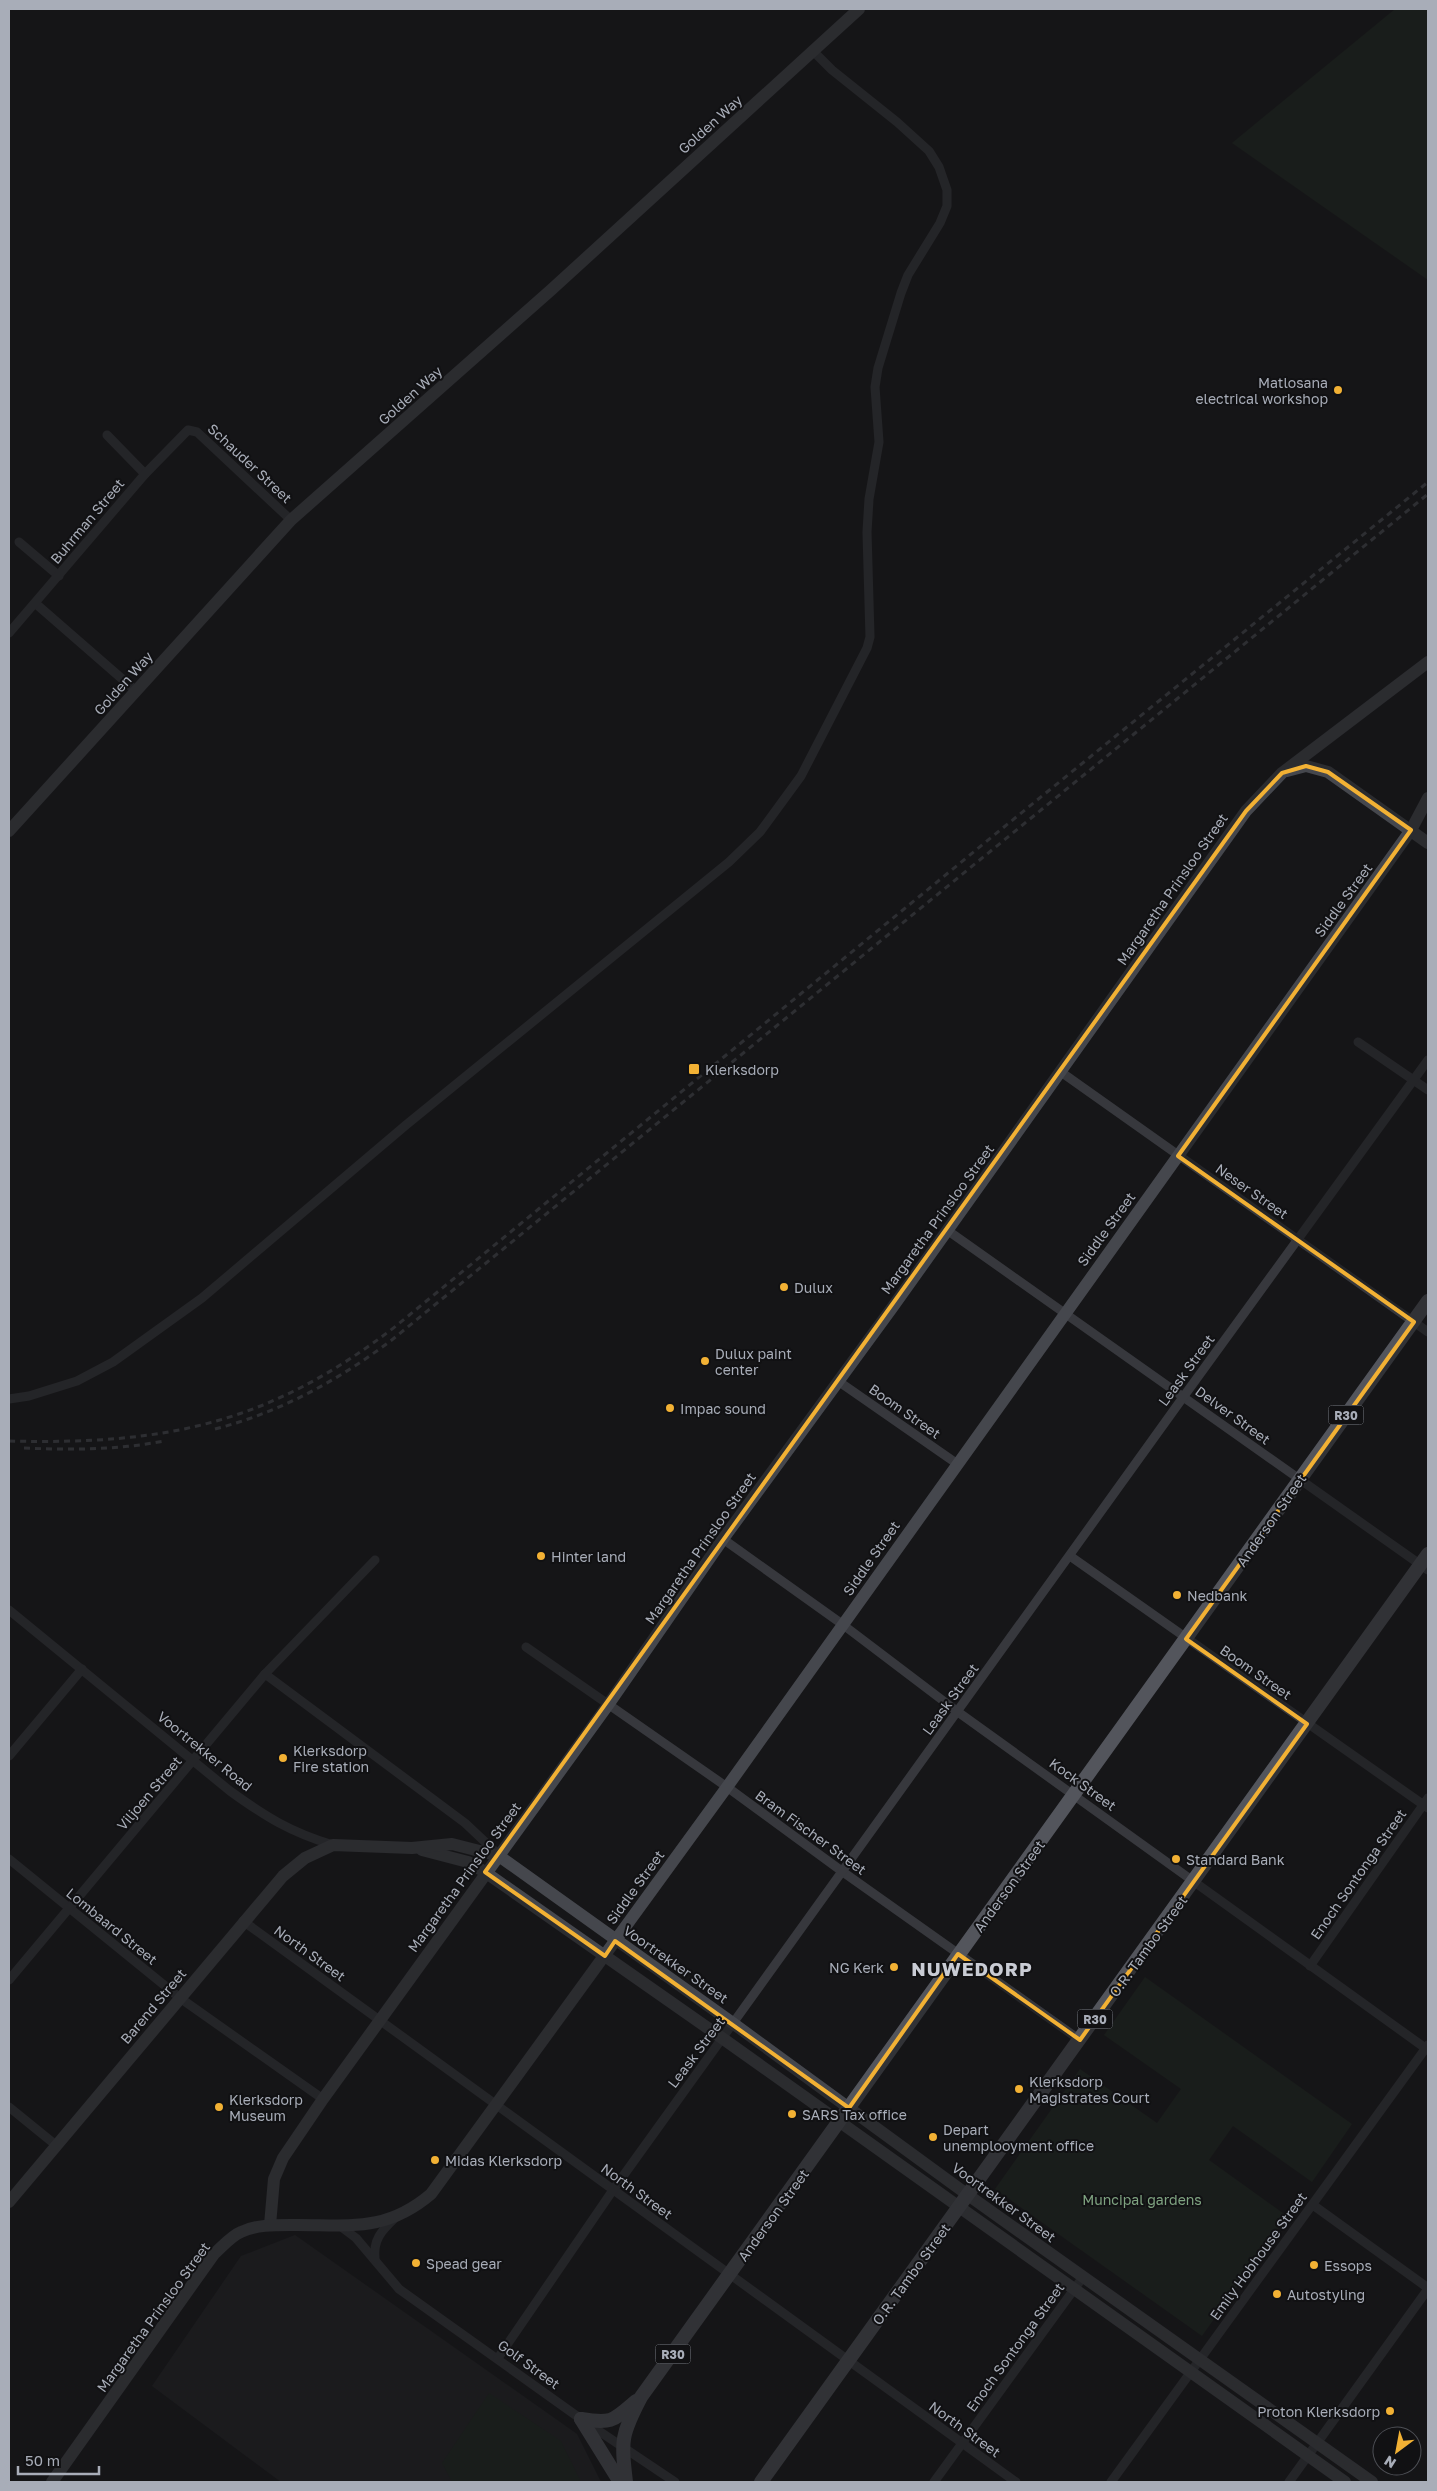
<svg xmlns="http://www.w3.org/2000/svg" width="1437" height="2491" font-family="'Golos Text',sans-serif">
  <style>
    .built { fill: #222225 }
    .green { fill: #1e261f }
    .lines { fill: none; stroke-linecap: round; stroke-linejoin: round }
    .street { stroke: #37383d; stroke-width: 9 }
    .secondary { stroke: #45474d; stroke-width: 12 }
    .primary { stroke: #53555c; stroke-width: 14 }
    .rail { stroke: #4a4c52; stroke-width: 3; stroke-dasharray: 6 5; stroke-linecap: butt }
    .marked { fill: none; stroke: #f2b134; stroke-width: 4; stroke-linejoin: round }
    .poi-dot { fill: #f2b134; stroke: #111113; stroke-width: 2 }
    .labels { text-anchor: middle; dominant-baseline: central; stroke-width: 4; stroke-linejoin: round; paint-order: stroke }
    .shield { fill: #111113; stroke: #7b7e86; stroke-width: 1 }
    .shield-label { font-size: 12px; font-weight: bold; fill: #a8adb8 }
    .street-label { font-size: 14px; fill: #a8adb8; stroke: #111113 }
    .poi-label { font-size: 14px; fill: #a8adb8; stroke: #111113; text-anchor: start }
    .park-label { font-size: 14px; fill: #7fa381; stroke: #111113 }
    .district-label { font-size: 19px; font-weight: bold; letter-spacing: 1px; fill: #c9ccd4; stroke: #111113 }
  </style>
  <rect width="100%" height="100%" fill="#161618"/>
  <polygon class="built" points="295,2235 577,2434 601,2482 281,2482 152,2386 241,2256"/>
  <g class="green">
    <polygon points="1395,9 1428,9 1428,280 1232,143"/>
    <polygon points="1145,1977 1352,2124 1312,2182 1233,2126 1209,2160 1287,2216 1202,2336 995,2189 1080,2069 1157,2123 1181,2089 1104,2035"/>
    <polygon points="489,2393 561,2441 581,2482 452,2482 442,2463"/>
  </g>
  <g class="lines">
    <g class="street">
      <polyline points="107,435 145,474"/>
      <polyline points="19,542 59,576"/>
      <polyline points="35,603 136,691"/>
      <polyline points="9,633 145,474 188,430 197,432 291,520"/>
      <polyline points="1358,1042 1428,1090"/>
      <polyline points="1061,1072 1428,1332"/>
      <polyline points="947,1230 1428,1570"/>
      <polyline points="838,1381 956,1463"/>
      <polyline points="9,1399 29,1396 77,1381 113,1362 202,1298 406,1125 729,862 760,832 801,776 867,648 870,637 867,532 869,499 879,442 875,387 878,368 901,293 908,275 940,223 947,206 947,190 939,167 929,151 897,122 832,70 813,51"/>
      <polyline points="723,1539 842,1624 958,1712 1428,2050"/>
      <polyline points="1070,1556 1428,1808"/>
      <path d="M 9,1610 L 230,1791 C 266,1817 290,1832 333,1845"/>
      <polyline points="526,1647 727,1787 843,1872 1080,2040"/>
      <polyline points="265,1674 465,1823 499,1855"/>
      <polyline points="9,1756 82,1669"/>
      <polyline points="9,1859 180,1998 323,2099"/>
      <polyline points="243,1921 1016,2482"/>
      <polyline points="1310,1966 1428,1798"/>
      <polyline points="9,1980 265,1674 375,1560"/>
      <polyline points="9,2107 57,2146"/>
      <polyline points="1313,2205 1428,2288"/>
      <polyline points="340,2226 356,2238 399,2289 581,2419 675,2482"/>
      <path d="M 375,2259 C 373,2240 381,2231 395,2218"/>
      <polyline points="498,2358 613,2190 1184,1396 1428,1060"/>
      <polyline points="934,2482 1083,2277"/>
      <polyline points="1111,2482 1428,2045"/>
      <polyline points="1289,2482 1428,2289"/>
    </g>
    <g class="secondary">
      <polyline points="1287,771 1306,766 1328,772 1428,843"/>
      <polyline points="9,831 291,520 551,290 859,9"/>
      <polyline points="422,1850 468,1862 485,1872 722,2038 1345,2482"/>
      <polyline points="9,2202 283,1876 305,1858 333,1845 412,1848 452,1844 499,1856 734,2024 968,2195 1372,2482"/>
      <polyline points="270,2225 274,2179 283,2158 323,2099 608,1705 723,1539 892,1308 1246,811 1282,773 1428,662"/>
      <path d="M 52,2482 L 214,2254 C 222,2247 231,2236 241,2232 C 255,2225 274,2225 290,2225 C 346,2224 384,2234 431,2194 L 727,1787 L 1411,830 L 1428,798"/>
    </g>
    <g class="primary">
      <polyline points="581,2419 620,2482"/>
      <path d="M 581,2419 C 612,2424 613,2421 636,2401"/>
      <path d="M 626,2482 C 621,2440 621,2435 641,2397 L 1428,1301"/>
      <polyline points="761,2482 1428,1554"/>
    </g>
    <g class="rail">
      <path d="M 215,1429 C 281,1412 339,1380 393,1339 L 1428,494"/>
      <path d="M 9,1441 C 166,1445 269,1424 396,1326 L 1004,827 L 1428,482"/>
      <path d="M 24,1448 C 71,1450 118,1450 164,1441"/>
    </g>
  </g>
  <path d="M0 0H1437V2491H0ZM 1306,766 L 1328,772 L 1411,830 L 1178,1156 L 1414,1322 L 1186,1639 L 1307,1724 L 1080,2040 L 958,1954 L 849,2108 L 615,1941 L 605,1956 L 485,1872 L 1246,811 L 1282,773 Z" fill="#161618" fill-opacity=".55" fill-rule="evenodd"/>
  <path class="marked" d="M 1306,766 L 1328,772 L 1411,830 L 1178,1156 L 1414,1322 L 1186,1639 L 1307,1724 L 1080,2040 L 958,1954 L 849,2108 L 615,1941 L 605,1956 L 485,1872 L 1246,811 L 1282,773 Z"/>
  <g class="poi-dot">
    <circle cx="1338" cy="390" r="5"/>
    <rect x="688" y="1063" width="12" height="12" rx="2.5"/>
    <circle cx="784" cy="1287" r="5"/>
    <circle cx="705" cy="1361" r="5"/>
    <circle cx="670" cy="1408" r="5"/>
    <circle cx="541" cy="1556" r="5"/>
    <circle cx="1177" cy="1595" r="5"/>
    <circle cx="283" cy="1758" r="5"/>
    <circle cx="1176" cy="1859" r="5"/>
    <circle cx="894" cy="1967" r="5"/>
    <circle cx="1019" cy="2089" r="5"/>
    <circle cx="219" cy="2107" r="5"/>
    <circle cx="792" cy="2114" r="5"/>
    <circle cx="933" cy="2137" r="5"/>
    <circle cx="435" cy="2160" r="5"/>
    <circle cx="416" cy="2263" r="5"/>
    <circle cx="1314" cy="2265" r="5"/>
    <circle cx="1277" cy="2294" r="5"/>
    <circle cx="1390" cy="2411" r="5"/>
  </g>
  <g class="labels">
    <g class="shield">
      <rect x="1328.5" y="1405.5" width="35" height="19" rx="4"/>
      <rect x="1077.5" y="2009.5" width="35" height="19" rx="4"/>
      <rect x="655.5" y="2344.5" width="35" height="19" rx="4"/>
    </g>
    <g class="shield-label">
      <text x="1346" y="1415">R30</text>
      <text x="1095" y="2019">R30</text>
      <text x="673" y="2354">R30</text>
    </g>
    <g class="street-label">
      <text transform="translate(710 124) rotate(-42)">Golden Way</text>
      <text transform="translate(410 395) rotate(-42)">Golden Way</text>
      <text transform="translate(250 463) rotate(43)">Schauder Street</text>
      <text transform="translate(87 521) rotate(-50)">Buhrman Street</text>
      <text transform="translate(123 683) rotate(-48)">Golden Way</text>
      <text transform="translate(1172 889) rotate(-55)">Margaretha Prinsloo Street</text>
      <text transform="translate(1343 900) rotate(-54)">Siddle Street</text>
      <text transform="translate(1252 1191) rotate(35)">Neser Street</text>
      <text transform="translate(937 1219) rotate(-54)">Margaretha Prinsloo Street</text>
      <text transform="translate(1106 1229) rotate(-54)">Siddle Street</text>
      <text transform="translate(1186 1370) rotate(-54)">Leask Street</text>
      <text transform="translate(905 1411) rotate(35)">Boom Street</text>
      <text transform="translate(1233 1415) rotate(36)">Delver Street</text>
      <text transform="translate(1271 1520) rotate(-55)">Anderson Street</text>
      <text transform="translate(700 1548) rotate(-55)">Margaretha Prinsloo Street</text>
      <text transform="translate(871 1558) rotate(-55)">Siddle Street</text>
      <text transform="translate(1256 1672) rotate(35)">Boom Street</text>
      <text transform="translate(950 1699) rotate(-54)">Leask Street</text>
      <text transform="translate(205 1751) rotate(39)">Voortrekker Road</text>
      <text transform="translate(1083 1784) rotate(36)">Kock Street</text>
      <text transform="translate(149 1793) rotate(-50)">Viljoen Street</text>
      <text transform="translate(811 1832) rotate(36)">Bram Fischer Street</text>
      <text transform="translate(1358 1874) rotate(-55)">Enoch Sontonga Street</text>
      <text transform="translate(464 1877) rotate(-54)">Margaretha Prinsloo Street</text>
      <text transform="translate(1009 1886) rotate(-54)">Anderson Street</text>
      <text transform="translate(635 1887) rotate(-54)">Siddle Street</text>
      <text transform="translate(112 1926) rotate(39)">Lombaard Street</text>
      <text transform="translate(1148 1946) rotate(-54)">O.R. Tambo Street</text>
      <text transform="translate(310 1953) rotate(36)">North Street</text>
      <text transform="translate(676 1964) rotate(35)">Voortrekker Street</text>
      <text transform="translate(153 2006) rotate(-50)">Barend Street</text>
      <text transform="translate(696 2052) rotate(-53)">Leask Street</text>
      <text transform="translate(637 2191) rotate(36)">North Street</text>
      <text transform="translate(1004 2202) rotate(36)">Voortrekker Street</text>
      <text transform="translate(773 2215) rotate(-54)">Anderson Street</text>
      <text transform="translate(1258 2256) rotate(-54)">Emily Hobhouse Street</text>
      <text transform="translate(911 2274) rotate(-54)">O.R. Tambo Street</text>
      <text transform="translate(153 2317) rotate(-54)">Margaretha Prinsloo Street</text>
      <text transform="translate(1015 2347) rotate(-54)">Enoch Sontonga Street</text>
      <text transform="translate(529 2364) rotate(36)">Golf Street</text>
      <text transform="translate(965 2429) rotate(36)">North Street</text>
    </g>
    <g class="poi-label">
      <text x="1328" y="382" text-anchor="end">Matlosana<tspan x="1328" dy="16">electrical workshop</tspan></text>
      <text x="705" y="1069">Klerksdorp</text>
      <text x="794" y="1287">Dulux</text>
      <text x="715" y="1353">Dulux paint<tspan x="715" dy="16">center</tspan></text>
      <text x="680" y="1408">Impac sound</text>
      <text x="551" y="1556">Hinter land</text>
      <text x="1187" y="1595">Nedbank</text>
      <text x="293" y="1750">Klerksdorp<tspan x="293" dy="16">Fire station</tspan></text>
      <text x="1186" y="1859">Standard Bank</text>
      <text x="884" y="1967" text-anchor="end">NG Kerk</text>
      <text x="1029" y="2081">Klerksdorp<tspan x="1029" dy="16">Magistrates Court</tspan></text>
      <text x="229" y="2099">Klerksdorp<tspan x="229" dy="16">Museum</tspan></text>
      <text x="802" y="2114">SARS Tax office</text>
      <text x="943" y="2129">Depart<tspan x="943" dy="16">unemplooyment office</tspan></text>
      <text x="445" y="2160">Midas Klerksdorp</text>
      <text x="426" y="2263">Spead gear</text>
      <text x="1324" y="2265">Essops</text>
      <text x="1287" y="2294">Autostyling</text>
      <text x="1380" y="2411" text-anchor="end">Proton Klerksdorp</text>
    </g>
    <g class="park-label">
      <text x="1142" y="2199">Muncipal gardens</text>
    </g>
    <g class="district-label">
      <text x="972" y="1968">NUWEDORP</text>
    </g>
  </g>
  <rect width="1437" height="2491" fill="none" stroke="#a8adb8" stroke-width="20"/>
  <g transform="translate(1397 2451) rotate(212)"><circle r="24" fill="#111113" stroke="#4d4f55"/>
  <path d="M0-4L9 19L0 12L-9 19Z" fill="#f2b134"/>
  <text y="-8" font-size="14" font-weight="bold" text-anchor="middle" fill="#a8adb8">N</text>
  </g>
  <path d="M18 2466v8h81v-8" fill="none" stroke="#a8adb8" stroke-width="2.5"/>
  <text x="25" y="2466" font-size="15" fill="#a8adb8" stroke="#111113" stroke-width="4" paint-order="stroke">50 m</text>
</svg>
